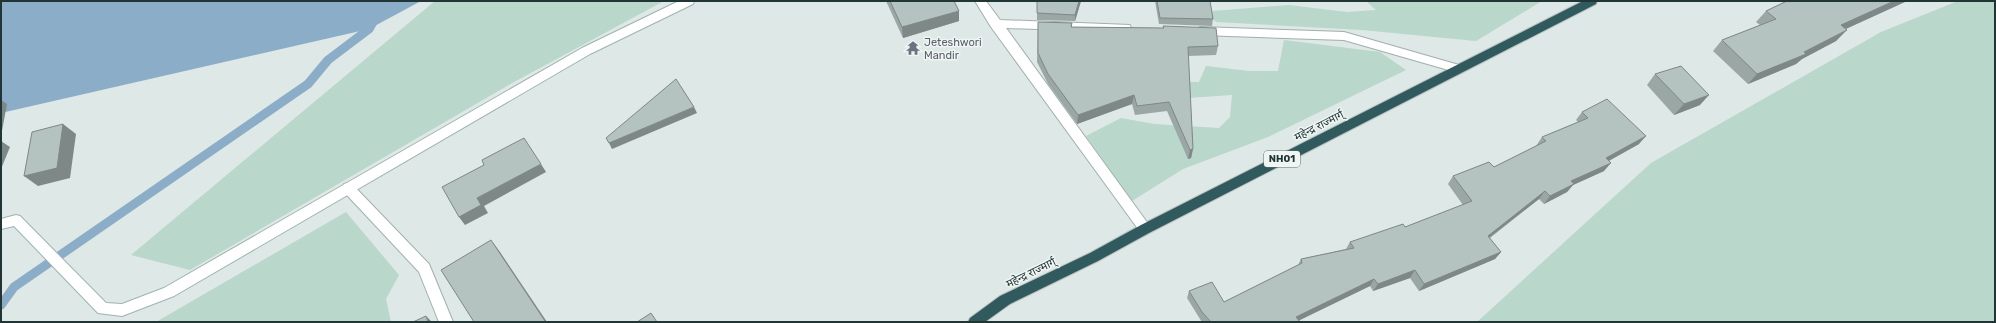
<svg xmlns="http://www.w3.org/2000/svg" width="1996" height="323" font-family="Rubik,'Noto Sans Devanagari',sans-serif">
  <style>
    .green { fill: #b9d7ca }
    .water { fill: #8cadc7 }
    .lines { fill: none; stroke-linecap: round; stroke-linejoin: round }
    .stream { stroke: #8cadc7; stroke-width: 9 }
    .street-casing { stroke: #a2afad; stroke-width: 2 }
    .secondary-casing { stroke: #9fb2b1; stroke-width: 2 }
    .highway-casing { stroke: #bcc2c2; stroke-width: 2 }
    .street { fill: #fff; fill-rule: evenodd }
    .secondary { fill: #fff; fill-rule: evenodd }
    .highway { fill: #315a5e; fill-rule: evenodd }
    .wall { fill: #9ba7a5 }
    .shaded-wall { fill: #7e8886 }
    .building { fill: #b4c2c0; stroke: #7e8886 }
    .labels { text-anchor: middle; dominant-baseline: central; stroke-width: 3; stroke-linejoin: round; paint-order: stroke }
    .shield { fill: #eef5f3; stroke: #5e6f6e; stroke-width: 1 }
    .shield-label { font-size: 10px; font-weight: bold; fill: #213535 }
    .worship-label { font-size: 11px; fill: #5b616d; stroke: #eef5f3; text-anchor: start }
    .street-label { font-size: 11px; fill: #213535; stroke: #eef5f3 }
  </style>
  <rect width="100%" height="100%" fill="#dee8e6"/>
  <g class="green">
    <polygon points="435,1 664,1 514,82 190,270 131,255"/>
    <polygon points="1366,1 1542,1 1476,41 1362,30 1217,22 1200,12 1289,5 1347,12 1376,10"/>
    <polygon points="1958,1 1995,1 1995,322 1477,322 1651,163 1881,32"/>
    <polygon points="1284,40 1380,52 1406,70 1268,137 1183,169 1132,201 1086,136 1121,118 1154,124 1219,128 1230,117 1232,95 1188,98 1173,82 1199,82 1206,66 1249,71 1278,71"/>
    <polygon points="346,212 399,275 386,299 391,322 156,322"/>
  </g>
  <polygon class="water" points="1,1 421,1 369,29 1,113"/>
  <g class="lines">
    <polyline class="stream" points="1,305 14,287 308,84 328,60 369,29 385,1"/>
    <defs>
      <g id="street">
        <polygon points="975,1 986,1 1000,20 1130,25 1131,28 1130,31 1126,32 1006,28 1149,225 1151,229 1149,233 1145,234 1141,233 991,27"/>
        <polygon points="1200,27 1344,32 1459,65 1463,66 1465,69 1463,72 1459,73 1344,40 1200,35 1194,31"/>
        <polygon points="348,183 352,184 429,264 453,322 439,322 419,272 344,192 342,188 344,184"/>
      </g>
      <polygon id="secondary" points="679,1 694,1 693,4 590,54 174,296 122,316 98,313 14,226 1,229 1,219 16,215 20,216 106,303 122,304 164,288 582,48"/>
      <polygon id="highway" points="1583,1 1597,1 1596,4 1149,233 1098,261 1010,304 985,322 968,322 970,318 1000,296 1090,253 1141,225"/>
    </defs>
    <use href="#street" class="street-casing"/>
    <use href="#secondary" class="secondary-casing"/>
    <use href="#highway" class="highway-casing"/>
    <use href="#street" class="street"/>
    <use href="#secondary" class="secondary"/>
    <use href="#highway" class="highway"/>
  </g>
  <g class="wall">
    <polygon points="886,1 954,1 959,11 959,21 903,38"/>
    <polygon points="1037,1 1081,1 1075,21 1037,20"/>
    <polygon points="1155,1 1210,1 1213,19 1212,26 1159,24"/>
    <polygon points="1787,1 1907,1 1846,29 1836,41 1802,59 1796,64 1748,84 1713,51 1722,40 1760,25 1756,22 1766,11"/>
    <polygon points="1038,22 1072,23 1072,27 1163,28 1163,26 1218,46 1216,55 1188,56 1193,149 1191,158 1188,159 1167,111 1135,115 1132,104 1077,124 1048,84 1037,62"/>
    <polygon points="1655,74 1700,105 1674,115 1647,85"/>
    <polygon points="1582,112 1639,144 1609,161 1604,171 1573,185 1567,192 1544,204 1539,199 1490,238 1501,252 1495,259 1419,291 1410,278 1373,291 1370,286 1299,320 1300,322 1202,322 1200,319 1187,298 1189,291 1224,302 1298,265 1301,259 1346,249 1350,242 1405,227 1463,205 1448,184 1453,176 1494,167 1536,146 1542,137 1578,122 1576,120"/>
  </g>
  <g class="shaded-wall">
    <polygon points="1079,1 1081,1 1075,21 1075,15"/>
    <polygon points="1894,1 1907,1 1830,36 1841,25"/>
    <polygon points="959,11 959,21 903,38 902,27"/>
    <polygon points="1847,30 1836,41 1802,59 1796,64 1748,84 1757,74 1804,52"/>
    <polygon points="1134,95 1132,104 1077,124 1078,115"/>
    <polygon points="1709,95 1700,105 1674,115 1684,104"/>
    <polygon points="1,100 7,104 1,136"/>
    <polygon points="694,107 697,113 612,149 609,143"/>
    <polygon points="63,124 76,134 70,178 38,186 24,176"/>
    <polygon points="1646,136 1639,144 1599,166 1606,158"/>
    <polygon points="1,141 10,147 1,169"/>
    <polygon points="1193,149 1191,158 1188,159 1190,150"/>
    <polygon points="1611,163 1604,171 1573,185 1567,192 1544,204 1550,196 1571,181"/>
    <polygon points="541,164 546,172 484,206 488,213 465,225 459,217 477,198"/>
    <polygon points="1545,191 1539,199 1482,243 1488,236"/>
    <polygon points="491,240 500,252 547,322 543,322"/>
    <polygon points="1501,252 1495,259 1419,291 1424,284"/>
    <polygon points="1415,270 1410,278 1373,291 1378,284"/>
    <polygon points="1374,279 1370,286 1296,322 1296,317"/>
    <polygon points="426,316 432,322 428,322"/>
  </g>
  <g class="building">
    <polygon points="890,1 954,1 959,11 902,27"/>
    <polygon points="1037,1 1079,1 1075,15 1037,13"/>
    <polygon points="1157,1 1210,1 1213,19 1160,18"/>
    <polygon points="1787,1 1894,1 1841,25 1847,30 1804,52 1806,54 1757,74 1722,40 1776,19 1766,11"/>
    <polygon points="1038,22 1072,23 1071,27 1164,28 1163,26 1216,28 1218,46 1188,47 1193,149 1190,150 1169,102 1137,106 1134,95 1078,115 1048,74 1038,53"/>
    <polygon points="1681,66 1709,95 1684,104 1655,74"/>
    <polygon points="676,79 694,107 609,143 606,138"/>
    <polygon points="1607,99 1646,136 1606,158 1611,163 1571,181 1574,184 1550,196 1545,191 1488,236 1501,252 1424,284 1415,270 1378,284 1374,279 1296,317 1300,322 1211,322 1202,312 1189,291 1212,282 1224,302 1302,263 1301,259 1354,248 1350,242 1403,224 1405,227 1472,201 1453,176 1489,162 1494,167 1546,141 1542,137 1588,118 1582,112"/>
    <polygon points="63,124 57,168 24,176 32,132"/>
    <polygon points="524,138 541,164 477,198 481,205 459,217 442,187 484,165 482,160"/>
    <polygon points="491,240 545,321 543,322 474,322 441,270"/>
    <polygon points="651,313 657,322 637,322"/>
    <polygon points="426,316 428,322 413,322"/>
  </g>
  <defs>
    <symbol id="temple-bare" viewBox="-9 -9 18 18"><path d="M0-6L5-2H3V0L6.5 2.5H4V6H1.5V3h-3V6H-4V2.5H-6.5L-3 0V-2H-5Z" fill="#6b7280" stroke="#eef5f3" stroke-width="2.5" paint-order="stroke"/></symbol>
  </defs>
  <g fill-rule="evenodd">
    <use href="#temple-bare" x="903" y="38" width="20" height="20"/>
  </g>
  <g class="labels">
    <rect class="shield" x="1264" y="151" width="36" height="16" rx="3"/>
    <g class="shield-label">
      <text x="1282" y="159">NH01</text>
    </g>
    <g class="worship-label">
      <text x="924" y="42">Jeteshwori<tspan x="924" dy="13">Mandir</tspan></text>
    </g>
    <g class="street-label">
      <text transform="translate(1319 126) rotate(-27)">महेन्द्र राज्मार्ग्</text>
      <text transform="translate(1031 273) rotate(-26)">महेन्द्र राज्मार्ग्</text>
    </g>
  </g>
  <rect width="1996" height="323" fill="none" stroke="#213535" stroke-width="4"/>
</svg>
